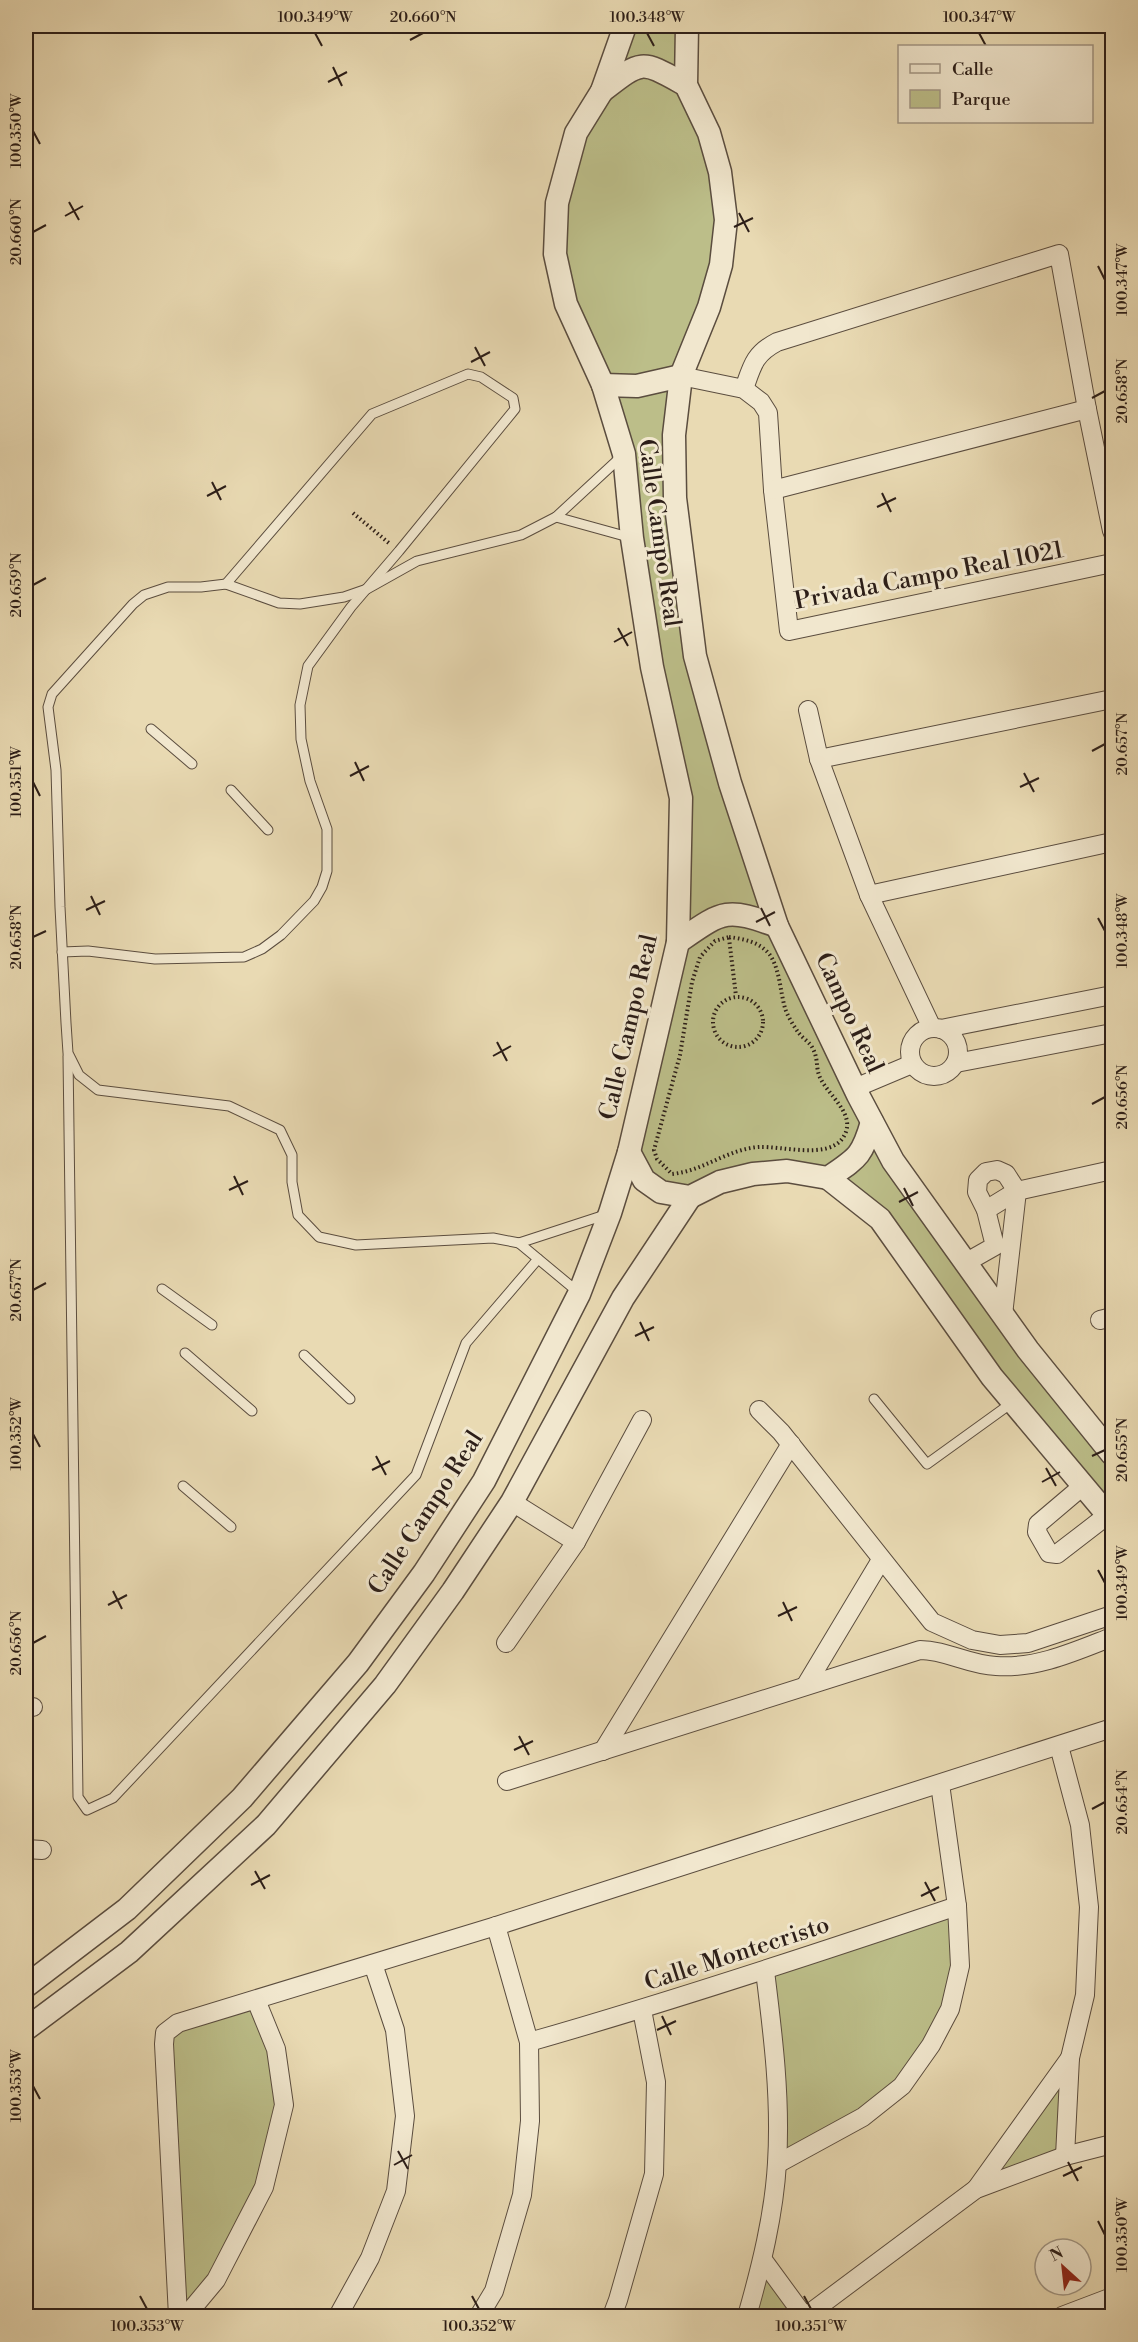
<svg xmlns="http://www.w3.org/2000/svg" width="1138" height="2342" font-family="'Libre Bodoni',serif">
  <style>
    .green { fill: #bcbe89; stroke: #746e50; stroke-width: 1.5 }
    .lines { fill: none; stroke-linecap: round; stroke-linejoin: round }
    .service-casing { stroke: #5b4d3f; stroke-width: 11 }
    .minor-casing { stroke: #5b4d3f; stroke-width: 20 }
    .tertiary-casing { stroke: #5b4d3f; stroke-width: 25 }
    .path { stroke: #2c1e18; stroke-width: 4; stroke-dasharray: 1.5 3; stroke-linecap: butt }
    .service { stroke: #f1e7ce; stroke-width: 9 }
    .minor { stroke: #f1e7ce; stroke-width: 18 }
    .tertiary { stroke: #f1e7ce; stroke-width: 22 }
    .ticks { fill: none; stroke: #2c1e18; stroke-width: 2 }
    .labels { text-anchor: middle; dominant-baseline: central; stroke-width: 6; stroke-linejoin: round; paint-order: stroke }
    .street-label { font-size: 24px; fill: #2c1e18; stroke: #f1e7ce }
    .neatline { fill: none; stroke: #2c1e18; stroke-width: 2 }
    .ticks-label { font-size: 15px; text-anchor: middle; fill: #2c1e18 }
  </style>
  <rect width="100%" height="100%" fill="#e9dab3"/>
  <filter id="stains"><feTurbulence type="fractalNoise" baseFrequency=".00333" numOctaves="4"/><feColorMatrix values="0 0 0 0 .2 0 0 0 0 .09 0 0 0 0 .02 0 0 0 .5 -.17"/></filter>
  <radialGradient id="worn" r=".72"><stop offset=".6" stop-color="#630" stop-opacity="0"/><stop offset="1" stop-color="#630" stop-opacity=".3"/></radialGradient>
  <g class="green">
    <polygon points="625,26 687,26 686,85 726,220 681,376 675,498 730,783 858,1095 1112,1454 1112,1520 880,1219 828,1178 661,1192 629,1152 678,942 681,798 624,454 566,304 557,203"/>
    <polygon points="957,1906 950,2009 902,2086 777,2164 765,1971"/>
    <polygon points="256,2000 284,2105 264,2187 186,2316 164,2044 178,2023"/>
    <polygon points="1070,2058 1065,2156 976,2189"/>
    <polygon points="763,2260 804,2316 747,2316"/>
  </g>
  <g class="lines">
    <defs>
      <g id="service">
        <polyline points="1108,26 1112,37"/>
        <polyline points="556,517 632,538"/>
        <polyline points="151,729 192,764"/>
        <polyline points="231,790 268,830"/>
        <polyline points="62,952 88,951 155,959 244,957 262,949 281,935 314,901 322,887 327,871 327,829 310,781 301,739 300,705 308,666 351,607 399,551 515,409 513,398 481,377 468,374 372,414 226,584"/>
        <polyline points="68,1056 78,1797 87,1810 113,1798 416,1475 466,1343 538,1259"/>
        <polyline points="608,1214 519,1243 493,1238 356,1245 319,1237 298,1215 292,1182 292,1155 280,1130 229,1106 98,1090 79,1075 68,1053 66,1023 60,907 56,770 48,707 52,694 133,604 144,595 168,587 201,587 226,584 279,603 300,604 344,597 367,589 417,561 521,535 556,517 623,455"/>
        <polyline points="519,1243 578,1292"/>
        <polyline points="162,1289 212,1325"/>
        <polyline points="185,1353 252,1411"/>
        <polyline points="304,1355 350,1399"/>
        <polyline points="874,1399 927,1464 1013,1402"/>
        <polyline points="183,1486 231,1527"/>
      </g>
      <g id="minor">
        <polyline points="681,376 744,389 761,402 768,413 773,490 789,631 1112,563"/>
        <path d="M 744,389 C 752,366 754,354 777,342 L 1059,254 L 1087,409 L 1112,531"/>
        <polyline points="773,490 1087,409"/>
        <polyline points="808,710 819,759 869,895 932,1028"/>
        <polyline points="819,759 1112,699"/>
        <polyline points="869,895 1112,842"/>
        <circle cx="934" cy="1052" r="24"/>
        <polyline points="941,1029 1112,995"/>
        <polyline points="956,1063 1112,1033"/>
        <polyline points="855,1088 912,1064"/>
        <polyline points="986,1210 1017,1191 1112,1170"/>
        <polyline points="965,1263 995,1246 986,1210 977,1192 978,1180 986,1172 997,1170 1006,1174 1017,1191 1003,1315"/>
        <polyline points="1100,1320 1112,1317"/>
        <polyline points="759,1410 781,1432 932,1622 972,1640 1000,1645 1028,1643 1112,1615"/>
        <polyline points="1084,1485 1038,1524 1037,1532 1049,1553 1057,1554 1109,1514"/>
        <polyline points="512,1502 576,1542"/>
        <polyline points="506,1643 576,1542 642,1420"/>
        <polyline points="806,1685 881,1560"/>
        <polyline points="26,1707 33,1707"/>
        <polyline points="1059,1746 1080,1825 1089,1907 1085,1995 1070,2058 1065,2156"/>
        <polyline points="603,1751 791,1444"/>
        <path d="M 507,1781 L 920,1650 C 946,1650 969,1665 996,1666 C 1037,1669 1076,1651 1112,1637"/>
        <polyline points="26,1849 42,1850"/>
        <path d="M 529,2042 C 673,2001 815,1954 957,1906"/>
        <polyline points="777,2164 863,2117 902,2086 931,2045 950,2009 960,1966 957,1906 940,1784"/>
        <polyline points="976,2189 1070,2058"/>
        <polyline points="763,2260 804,2316"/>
        <polyline points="178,2316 164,2044 165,2033 178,2023 496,1926 1112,1728"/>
        <polyline points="186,2316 216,2280 264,2187 284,2105 276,2049 256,2000"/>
        <polyline points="338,2316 370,2258 396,2191 405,2116 395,2030 373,1964"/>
        <polyline points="479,2316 494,2291 522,2195 530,2121 529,2042 496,1926"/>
        <polyline points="612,2316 618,2300 654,2174 656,2082 642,2010"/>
        <path d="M 747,2316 C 761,2267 774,2215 777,2163 C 781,2099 773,2035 765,1971"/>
        <polyline points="806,2316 976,2189 1065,2156 1112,2144"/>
        <polyline points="1062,2316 1112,2297"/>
      </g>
      <g id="tertiary">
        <polyline points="687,26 686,85 709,133 720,172 726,220 721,265 709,307 681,376 674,435 675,498 695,656 730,783 777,926 858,1095 893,1161 1028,1350 1112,1454"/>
        <path d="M 602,91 C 643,59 641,60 686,85"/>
        <polyline points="603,385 637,386 681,376"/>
        <path d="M 678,942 C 723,911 725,907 777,926"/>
        <path d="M 629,1152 L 644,1180 L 661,1192 L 690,1197 L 720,1182 L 753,1174 L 787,1171 L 828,1178 C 857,1158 862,1157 872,1122"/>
        <polyline points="828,1178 880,1219 992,1377 1112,1520"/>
        <polyline points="26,1986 127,1909 242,1798 358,1663 424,1573 484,1481 579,1294 610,1213 629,1152 678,942 681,798 652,667 632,538 624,454 603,385 566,304 555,254 557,203 576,133 602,91 625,26"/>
        <polyline points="26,2029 129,1952 266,1825 385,1685 453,1591 512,1502 623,1298 690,1197"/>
      </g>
    </defs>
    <use href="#service" class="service-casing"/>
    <use href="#minor" class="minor-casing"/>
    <use href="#tertiary" class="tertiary-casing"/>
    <g class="path">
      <polyline points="353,513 390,544"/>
      <path d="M 729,937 C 744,939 760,942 770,955 C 780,970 780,991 785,1008 C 787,1015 793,1025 798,1032 C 802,1038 810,1042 813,1049 C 818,1058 816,1067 819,1075 C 826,1095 860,1115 842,1139 C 827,1159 782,1146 759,1147 C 728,1149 703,1171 672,1174 L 657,1159 L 654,1150 L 680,1055 L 692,982 L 700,957 L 715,941 Z"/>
      <polyline points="729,938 736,996"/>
      <circle cx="738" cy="1022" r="25"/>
    </g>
    <use href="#service" class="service"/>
    <use href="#minor" class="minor"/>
    <use href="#tertiary" class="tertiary"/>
  </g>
  <path class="ticks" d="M 315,33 L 322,46M 647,33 L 654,46M 979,33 L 986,46M 410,40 L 423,33M 333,67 L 342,86M 328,82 L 347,72M 33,131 L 40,144M 69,202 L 79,220M 739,213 L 749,232M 65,216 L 83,206M 734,227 L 753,218M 33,232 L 46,225M 1098,266 L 1105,280M 475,347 L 485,366M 471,362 L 490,352M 1092,398 L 1105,391M 212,482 L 221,500M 882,493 L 891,512M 207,496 L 226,486M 877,507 L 896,498M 33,585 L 46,578M 618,628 L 628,646M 614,642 L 632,632M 1092,751 L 1105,744M 355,762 L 364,781M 1024,773 L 1034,792M 350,776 L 369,766M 33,782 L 40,796M 1020,787 L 1039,778M 91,896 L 100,915M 761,908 L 770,926M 86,910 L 105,901M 1098,918 L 1105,931M 756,922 L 775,912M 33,937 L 46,931M 497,1042 L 507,1061M 493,1056 L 511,1046M 1092,1104 L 1105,1097M 234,1176 L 243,1195M 904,1188 L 913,1206M 229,1190 L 248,1181M 899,1202 L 918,1192M 33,1290 L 46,1283M 640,1322 L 649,1341M 635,1336 L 654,1327M 33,1434 L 40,1447M 376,1456 L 386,1475M 1092,1456 L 1105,1450M 1046,1468 L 1056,1486M 372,1470 L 390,1461M 1042,1482 L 1060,1472M 1098,1570 L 1105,1583M 113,1591 L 122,1609M 783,1602 L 792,1621M 108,1605 L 127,1595M 778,1616 L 797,1607M 33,1643 L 46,1636M 519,1736 L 529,1755M 514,1750 L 533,1741M 1092,1809 L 1105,1802M 255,1871 L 265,1889M 925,1882 L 935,1901M 251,1885 L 270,1875M 921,1896 L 939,1887M 662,2016 L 671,2035M 657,2030 L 676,2021M 33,2086 L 40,2099M 398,2151 L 408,2169M 1068,2162 L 1078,2181M 394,2165 L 412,2155M 1063,2176 L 1082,2167M 1098,2221 L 1105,2235M 140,2296 L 147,2309M 472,2296 L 479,2309M 804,2296 L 811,2309"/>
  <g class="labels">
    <g class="street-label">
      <text transform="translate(659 533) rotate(82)">Calle Campo Real</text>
      <text transform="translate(929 576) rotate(-11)">Privada Campo Real 1021</text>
      <text transform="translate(849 1013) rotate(65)">Campo Real</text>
      <text transform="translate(629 1027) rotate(-77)">Calle Campo Real</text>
      <text transform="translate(426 1513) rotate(-57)">Calle Campo Real</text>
      <text transform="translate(737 1954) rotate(-18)">Calle Montecristo</text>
    </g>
  </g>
  <rect width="1138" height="2342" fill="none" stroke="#e9dab3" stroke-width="66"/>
  <rect x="898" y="45" width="195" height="78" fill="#f1e7ce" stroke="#a29785" stroke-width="1.5"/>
  <rect x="910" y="64" width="30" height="9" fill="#f1e7ce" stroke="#a29785" stroke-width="1.5"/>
  <text x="952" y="75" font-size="18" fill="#2c1e18">Calle</text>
  <rect x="910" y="90" width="30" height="18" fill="#bcbe89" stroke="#a29785" stroke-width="1.5"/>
  <text x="952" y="105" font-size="18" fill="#2c1e18">Parque</text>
  <g transform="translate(1063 2267) rotate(333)"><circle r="28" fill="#f1e7ce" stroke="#a29785" stroke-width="1.5"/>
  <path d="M0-4.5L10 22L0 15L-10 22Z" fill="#8f2418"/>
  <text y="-9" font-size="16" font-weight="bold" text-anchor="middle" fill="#2c1e18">N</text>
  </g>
  <rect x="33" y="33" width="1072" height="2276" class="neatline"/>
  <g class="ticks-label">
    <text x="315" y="22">100.349°W</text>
    <text x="423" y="22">20.660°N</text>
    <text x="647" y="22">100.348°W</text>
    <text x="979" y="22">100.347°W</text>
    <text transform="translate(16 131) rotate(-90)" y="5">100.350°W</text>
    <text transform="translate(16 232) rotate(-90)" y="5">20.660°N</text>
    <text transform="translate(1122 280) rotate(-90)" y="5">100.347°W</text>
    <text transform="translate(1122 391) rotate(-90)" y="5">20.658°N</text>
    <text transform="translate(16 585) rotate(-90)" y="5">20.659°N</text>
    <text transform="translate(1122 744) rotate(-90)" y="5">20.657°N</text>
    <text transform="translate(16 782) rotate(-90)" y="5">100.351°W</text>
    <text transform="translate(1122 931) rotate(-90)" y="5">100.348°W</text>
    <text transform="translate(16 937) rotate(-90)" y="5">20.658°N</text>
    <text transform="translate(1122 1097) rotate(-90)" y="5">20.656°N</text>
    <text transform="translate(16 1290) rotate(-90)" y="5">20.657°N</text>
    <text transform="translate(16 1434) rotate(-90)" y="5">100.352°W</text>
    <text transform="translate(1122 1450) rotate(-90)" y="5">20.655°N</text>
    <text transform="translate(1122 1583) rotate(-90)" y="5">100.349°W</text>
    <text transform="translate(16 1643) rotate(-90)" y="5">20.656°N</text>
    <text transform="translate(1122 1802) rotate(-90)" y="5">20.654°N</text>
    <text transform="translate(16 2086) rotate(-90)" y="5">100.353°W</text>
    <text transform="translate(1122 2235) rotate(-90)" y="5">100.350°W</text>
    <text x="147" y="2331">100.353°W</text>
    <text x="479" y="2331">100.352°W</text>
    <text x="811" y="2331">100.351°W</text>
  </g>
  <rect width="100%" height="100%" filter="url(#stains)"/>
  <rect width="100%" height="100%" fill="url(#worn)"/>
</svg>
